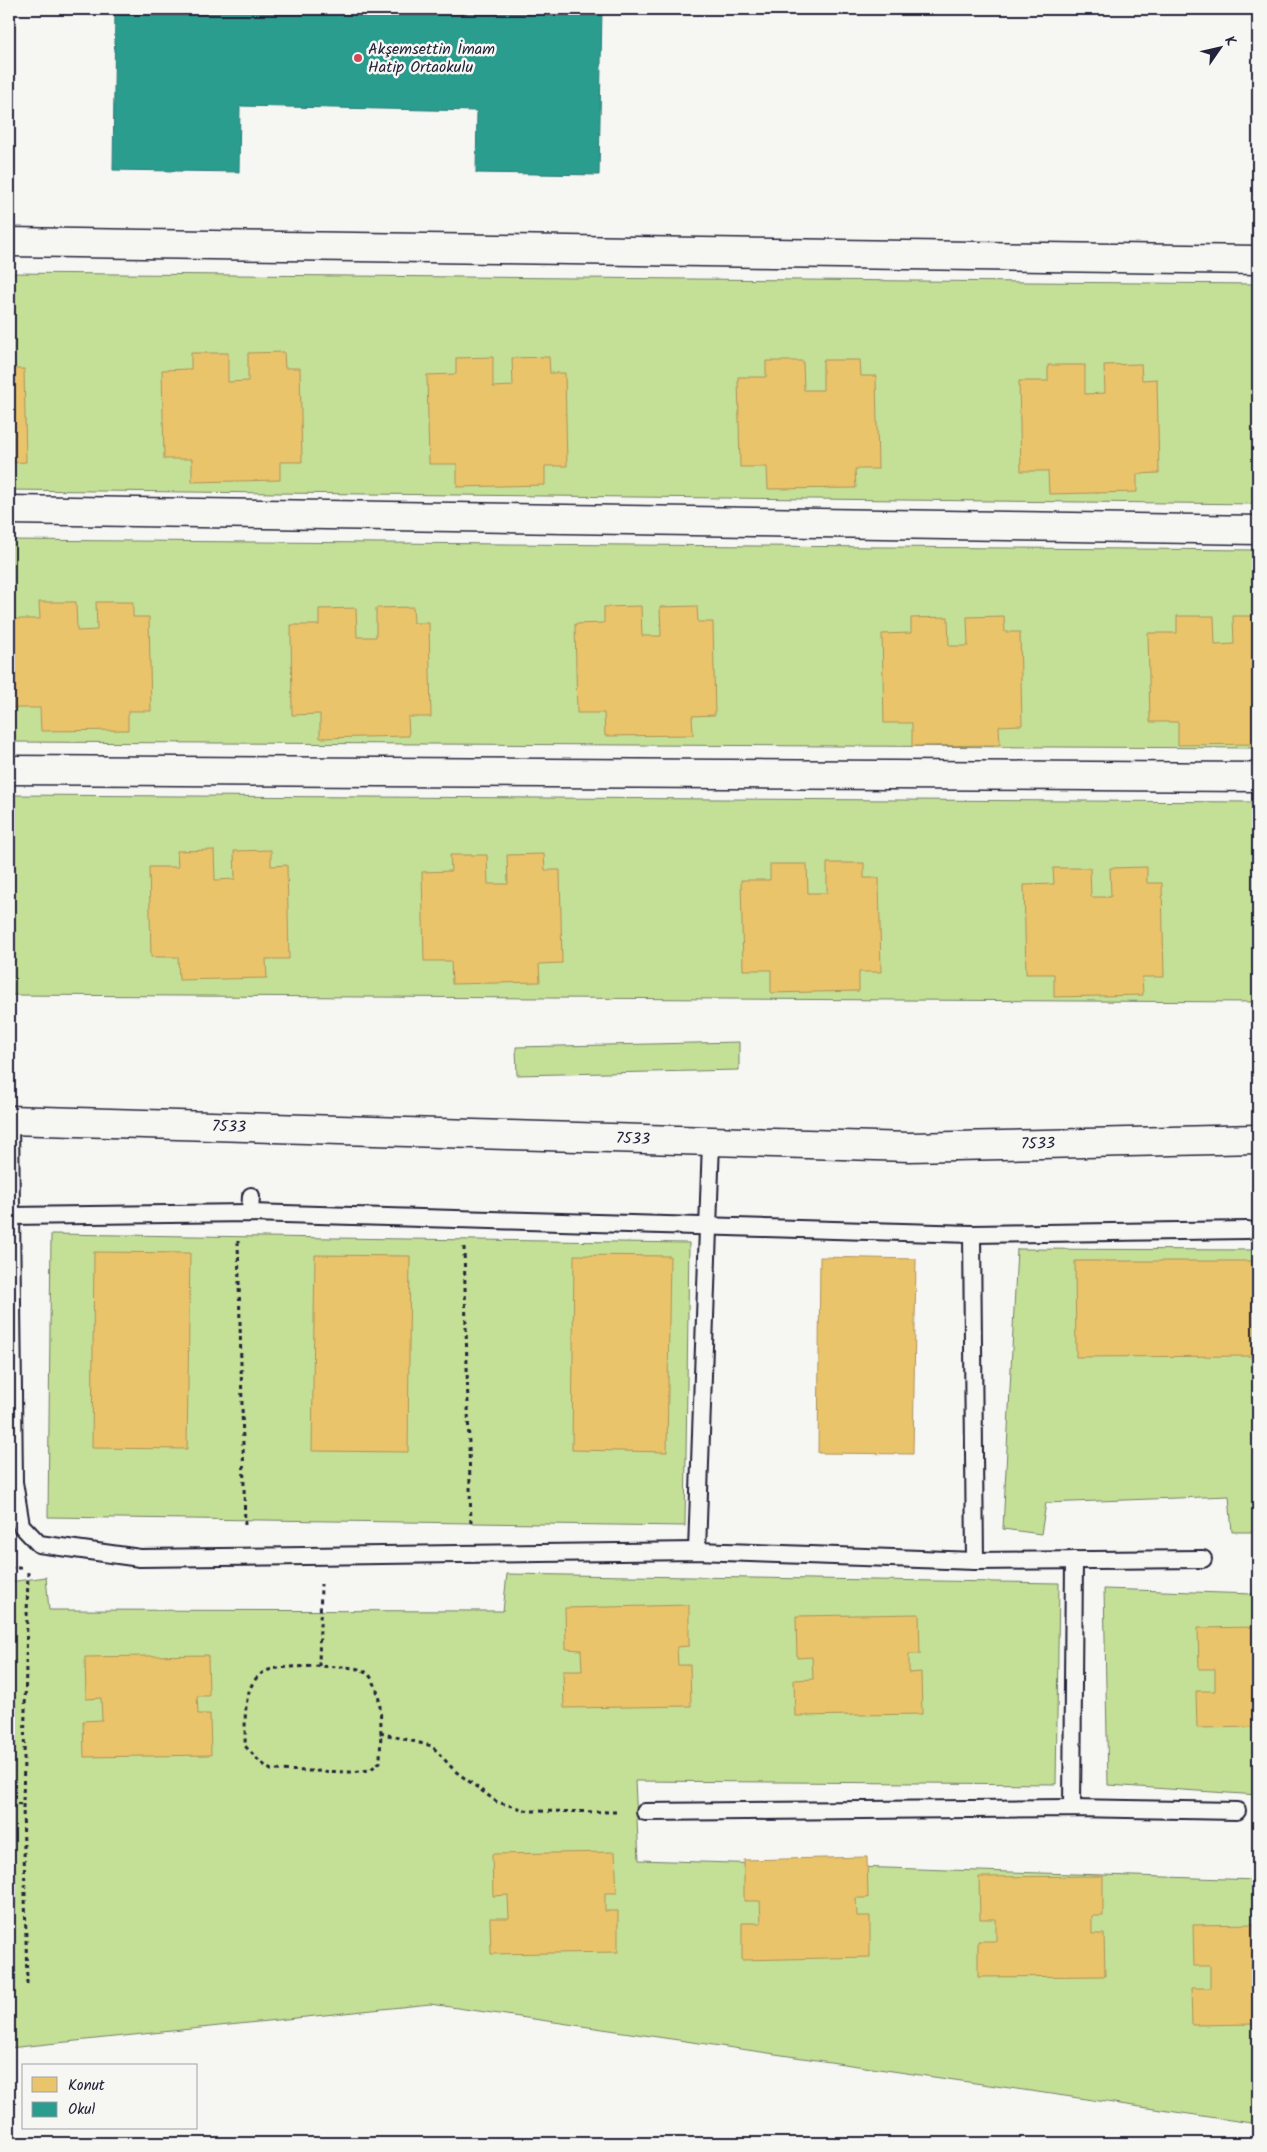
<svg xmlns="http://www.w3.org/2000/svg" width="1267" height="2152" font-family="Kalam,sans-serif">
  <style>
    .green { fill: #c4df96; stroke: #738068 }
    .homes { fill: #e9c46a; stroke: #ad935c }
    .schools { fill: #2a9d8f; stroke: #287876 }
    .lines { fill: none; stroke-linecap: round; stroke-linejoin: round }
    .lane-casing { stroke: #22223b; stroke-width: 20 }
    .street-casing { stroke: #22223b; stroke-width: 31 }
    .path { stroke: #22223b; stroke-width: 3; stroke-dasharray: 4 4; stroke-linecap: butt }
    .lane { stroke: #f6f6f2; stroke-width: 16 }
    .street { stroke: #f6f6f2; stroke-width: 28 }
    .poi-dot { fill: #d1495b; stroke: #f6f6f2; stroke-width: 2 }
    .labels { text-anchor: middle; dominant-baseline: central; stroke-width: 5; stroke-linejoin: round; paint-order: stroke }
    .poi-label { font-size: 16px; fill: #22223b; stroke: #f6f6f2; text-anchor: start }
    .street-label { font-size: 16px; fill: #22223b; stroke: #f6f6f2 }
  </style>
  <rect width="100%" height="100%" fill="#f6f6f2"/>
  <filter id="ink" filterUnits="userSpaceOnUse"><feTurbulence type="fractalNoise" baseFrequency=".02" numOctaves="2"/><feDisplacementMap in="SourceGraphic" scale="10" xChannelSelector="R" yChannelSelector="G"/><feConvolveMatrix kernelMatrix="1 2 1 2 8 2 1 2 1" color-interpolation-filters="sRGB"/></filter>
  <g filter="url(#ink)">
    <g class="green">
      <polygon points="9,273 1258,284 1258,504 9,490"/>
      <polygon points="9,540 1258,550 1258,748 9,742"/>
      <polygon points="9,795 1258,802 1258,1002 9,995"/>
      <polygon points="739,1042 739,1070 517,1075 516,1047"/>
      <polygon points="51,1234 689,1243 685,1526 48,1517"/>
      <polygon points="1017,1249 1258,1250 1258,1795 1108,1785 1104,1589 1253,1594 1258,1532 1232,1532 1229,1496 1046,1503 1041,1534 1003,1529"/>
      <polygon points="507,1574 1059,1583 1056,1784 635,1781 639,1860 1258,1880 1258,2124 430,2004 9,2048 9,1582 46,1577 49,1610 503,1611"/>
    </g>
    <g class="homes">
      <polygon points="284,352 285,368 300,368 302,462 280,462 280,480 192,482 192,459 164,459 162,370 191,369 191,353 228,353 228,382 248,381 248,353"/>
      <polygon points="493,357 493,387 513,386 512,358 549,357 550,373 565,373 567,466 545,466 545,485 457,487 457,464 429,464 427,375 456,374 456,358"/>
      <polygon points="823,360 860,360 861,376 876,376 878,469 855,469 856,488 768,489 767,467 740,467 738,377 766,377 766,361 803,361 804,390 823,390"/>
      <polygon points="1141,364 1142,380 1157,379 1159,473 1137,474 1137,492 1049,494 1048,471 1021,471 1019,381 1048,381 1048,365 1085,365 1085,394 1105,393 1104,365"/>
      <polygon points="9,369 24,369 26,462 9,463"/>
      <polygon points="39,602 76,602 77,631 97,630 96,602 133,602 133,617 149,617 151,711 128,711 128,730 41,731 40,708 13,708 11,619 40,619"/>
      <polygon points="641,606 642,636 661,636 660,607 697,606 698,622 713,622 715,715 692,716 693,735 605,736 604,713 577,713 575,624 604,623 604,607"/>
      <polygon points="413,607 414,623 429,623 431,717 408,717 409,736 320,738 320,714 292,715 291,625 319,625 319,609 356,608 357,637 376,637 376,608"/>
      <polygon points="1004,616 1005,632 1020,632 1022,725 999,726 1000,745 912,746 912,723 884,723 882,634 911,633 911,618 948,617 949,646 968,646 967,617"/>
      <polygon points="1177,616 1214,616 1215,645 1234,644 1233,616 1258,616 1258,744 1178,745 1178,722 1150,722 1148,633 1177,633"/>
      <polygon points="214,850 215,880 235,879 234,851 271,850 271,866 287,865 289,959 266,959 267,978 179,980 178,957 151,957 149,867 178,867 177,851"/>
      <polygon points="544,854 545,870 560,870 562,963 539,964 540,982 452,984 451,961 424,961 422,872 451,871 450,855 487,855 488,884 508,884 507,855"/>
      <polygon points="827,863 864,863 864,878 879,878 881,972 859,972 859,991 771,993 771,970 743,970 741,880 770,880 770,864 807,864 808,893 827,893"/>
      <polygon points="1147,867 1147,883 1162,883 1164,977 1142,977 1143,995 1054,997 1054,974 1026,974 1024,885 1054,884 1053,868 1090,868 1091,897 1111,897 1110,868"/>
      <polygon points="94,1252 190,1253 187,1449 92,1448"/>
      <polygon points="315,1255 410,1256 408,1452 312,1451"/>
      <polygon points="574,1255 670,1256 667,1452 572,1450"/>
      <polygon points="820,1257 916,1259 913,1454 818,1453"/>
      <polygon points="1075,1261 1258,1261 1258,1356 1076,1357"/>
      <polygon points="689,1605 689,1646 677,1647 678,1665 690,1665 691,1706 564,1708 563,1671 582,1671 581,1650 566,1649 565,1608"/>
      <polygon points="919,1614 920,1654 909,1654 909,1673 921,1672 922,1714 795,1716 794,1680 813,1679 812,1657 797,1658 796,1616"/>
      <polygon points="1258,1627 1258,1727 1197,1728 1196,1691 1215,1691 1215,1669 1199,1669 1198,1628"/>
      <polygon points="208,1655 209,1696 197,1696 198,1714 210,1714 211,1755 84,1757 83,1721 102,1720 101,1698 86,1699 85,1657"/>
      <polygon points="615,1852 617,1893 605,1893 605,1911 618,1911 618,1952 491,1954 490,1918 509,1918 508,1895 493,1896 492,1854"/>
      <polygon points="867,1857 868,1898 856,1898 857,1916 870,1916 870,1957 742,1960 742,1923 761,1923 760,1901 744,1901 744,1860"/>
      <polygon points="1103,1876 1103,1916 1092,1916 1092,1934 1104,1934 1105,1976 978,1977 978,1941 996,1941 996,1919 980,1919 979,1877"/>
      <polygon points="1258,1924 1258,2024 1192,2025 1191,1988 1210,1988 1210,1966 1194,1966 1193,1925"/>
    </g>
    <polygon class="schools" points="115,9 602,9 599,175 476,173 477,111 240,106 239,172 113,170"/>
    <g class="lines">
      <defs>
        <g id="lane">
          <polyline points="10,1120 14,1482 21,1525 39,1544 140,1558 697,1551 975,1561 1203,1559"/>
          <polyline points="250,1213 251,1196"/>
          <polyline points="9,1216 250,1213 972,1234 1248,1230"/>
          <polyline points="972,1234 975,1561"/>
          <polyline points="697,1551 711,1141"/>
          <polyline points="1072,1808 1074,1560"/>
          <polyline points="645,1812 1072,1808 1237,1811"/>
        </g>
        <g id="street">
          <polyline points="9,242 1258,260"/>
          <polyline points="9,510 1258,530"/>
          <polyline points="9,770 1258,777"/>
          <polyline points="9,1120 910,1147 1258,1139"/>
        </g>
      </defs>
      <use href="#lane" class="lane-casing"/>
      <use href="#street" class="street-casing"/>
      <g class="path">
        <polyline points="238,1241 245,1527"/>
        <polyline points="464,1247 471,1525"/>
        <polyline points="9,1568 22,1568"/>
        <path d="M 319,1666 C 305,1667 282,1666 269,1670 C 240,1679 246,1723 245,1746 L 259,1761 L 271,1770 L 351,1772 L 370,1770 L 380,1762 C 380,1739 387,1681 362,1670 C 352,1666 330,1667 319,1666 L 321,1584"/>
        <polyline points="380,1733 432,1746 455,1771 497,1802 529,1811 618,1812"/>
        <polyline points="9,1803 23,1804"/>
        <polyline points="27,1984 23,1804 28,1571"/>
      </g>
      <use href="#lane" class="lane"/>
      <use href="#street" class="street"/>
    </g>
  </g>
  <circle class="poi-dot" cx="358" cy="58" r="5"/>
  <g class="labels">
    <g class="poi-label">
      <text x="368" y="49">Akşemsettin İmam<tspan x="368" dy="18">Hatip Ortaokulu</tspan></text>
    </g>
    <g class="street-label">
      <text transform="translate(229 1127) rotate(2)">7533</text>
      <text transform="translate(633 1139) rotate(2)">7533</text>
      <text transform="translate(1038 1144) rotate(-1)">7533</text>
    </g>
  </g>
  <rect width="1267" height="2152" fill="none" stroke="#f6f6f2" stroke-width="30"/>
  <rect x="15" y="15" width="1237" height="2122" fill="none" stroke="#22223b" stroke-width="2" filter="url(#ink)"/>
  <rect x="22" y="2064" width="175" height="65" fill="#f6f6f2" stroke="#a1a1a9"/>
  <rect x="32" y="2077" width="25" height="15" fill="#e9c46a" stroke="#a1a1a9"/>
  <text x="68" y="2090" font-size="15" fill="#22223b">Konut</text>
  <rect x="32" y="2102" width="25" height="15" fill="#2a9d8f" stroke="#a1a1a9"/>
  <text x="68" y="2114" font-size="15" fill="#22223b">Okul</text>
  <g transform="translate(1220 48) rotate(56)" stroke="#f6f6f2" stroke-width="4" paint-order="stroke">
  <path d="M0-4L9 19L0 12L-9 19Z" fill="#22223b"/>
  <text y="-8" font-size="14" font-weight="bold" text-anchor="middle" fill="#22223b">K</text>
  </g>
</svg>
